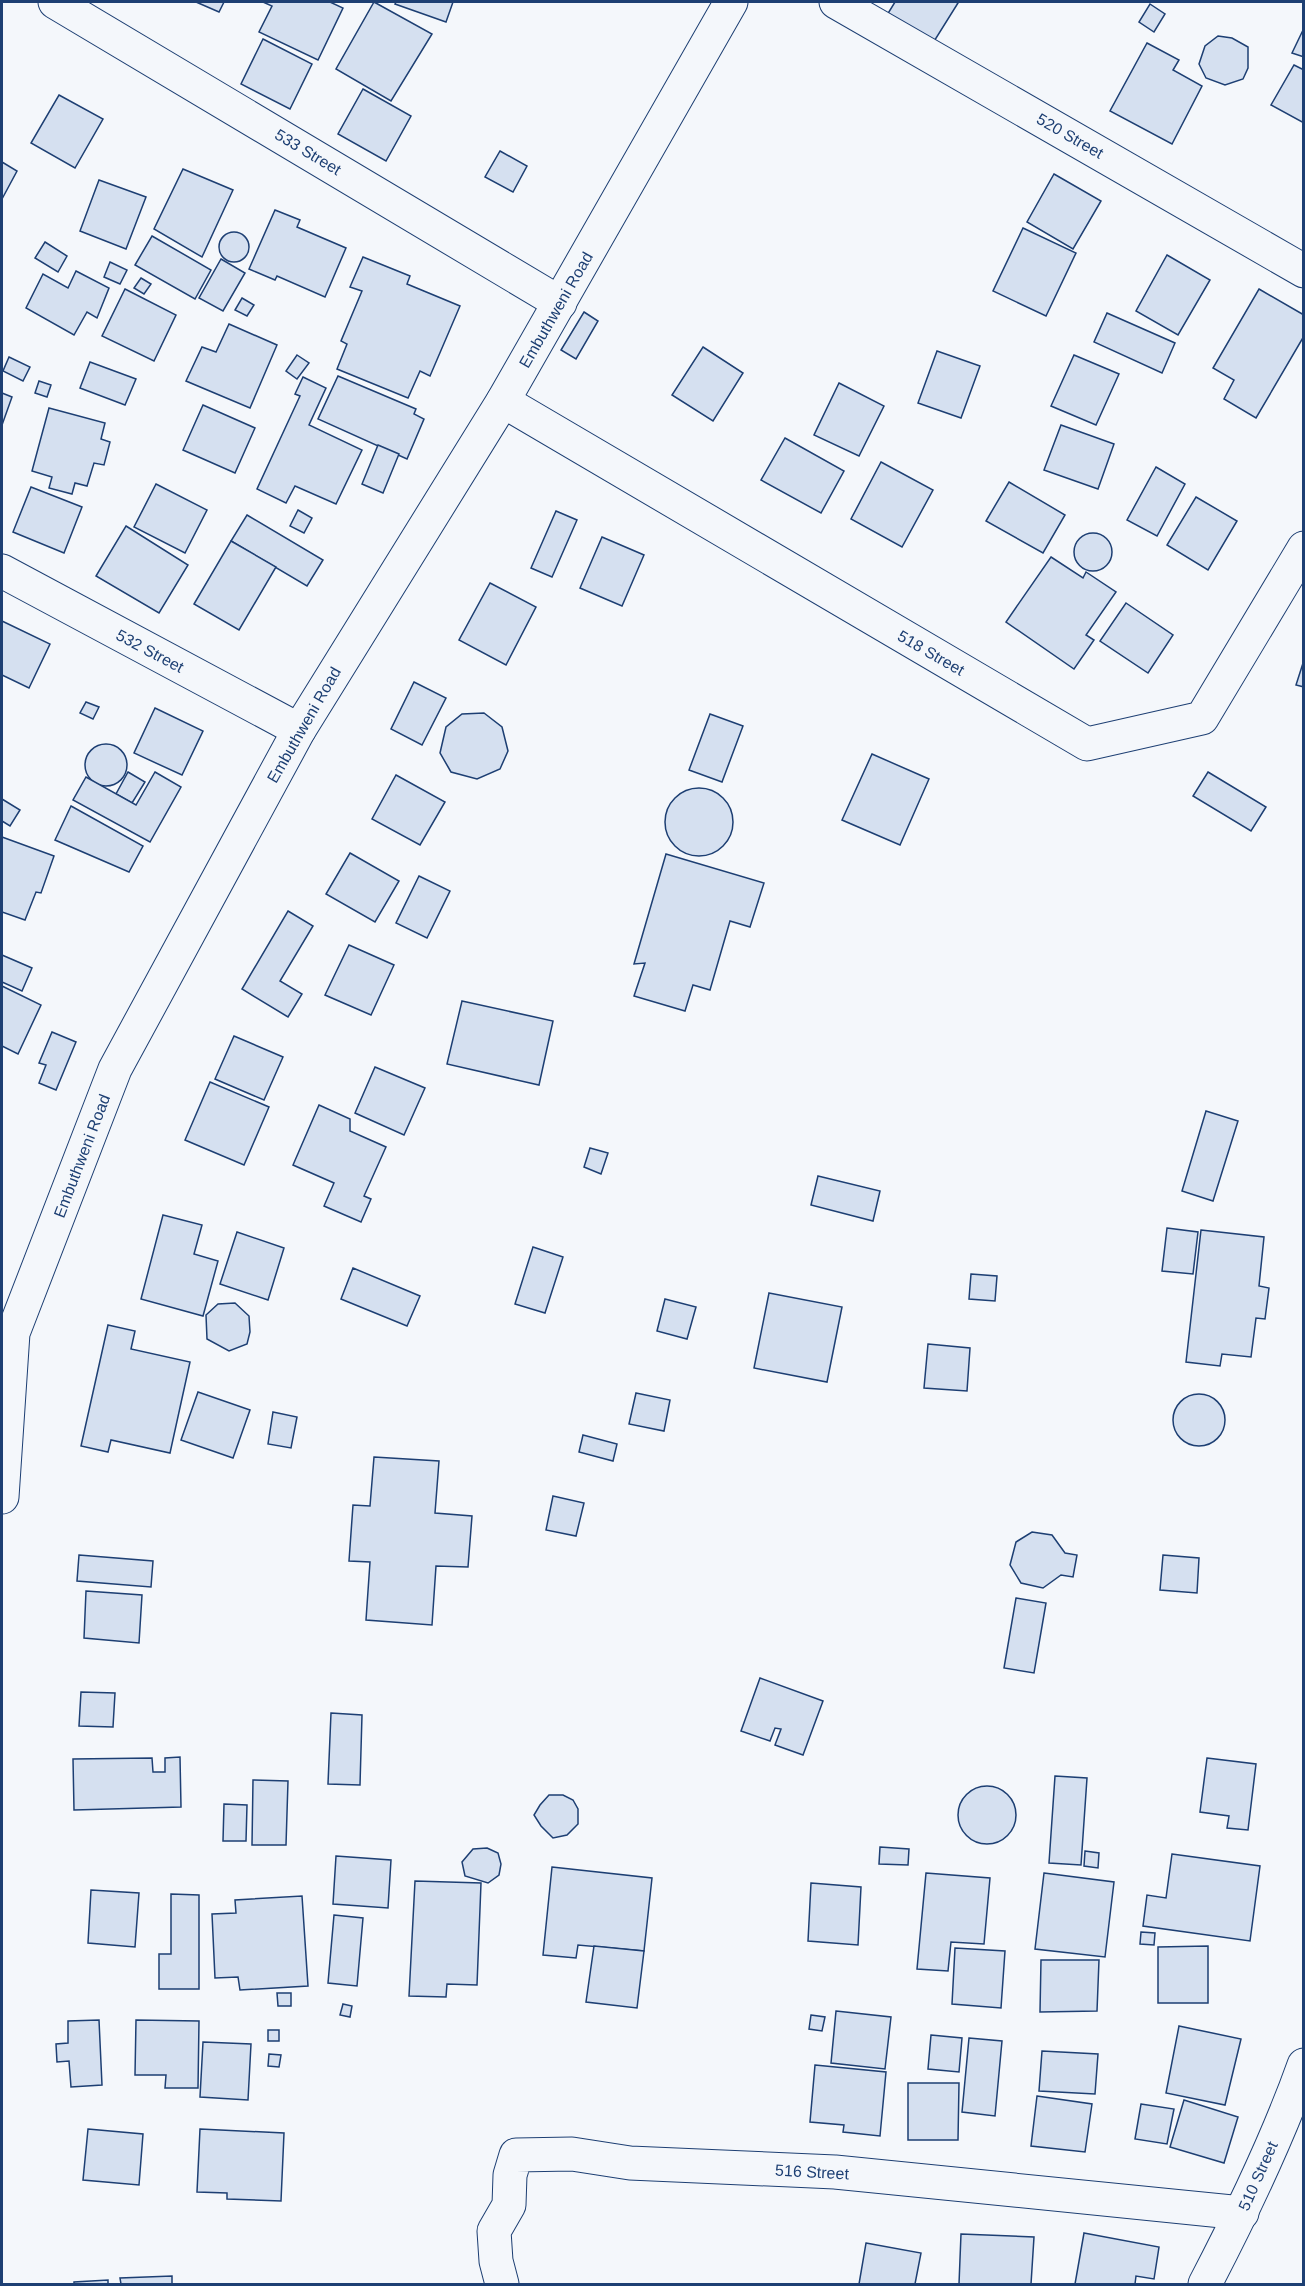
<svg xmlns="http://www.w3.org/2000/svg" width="1305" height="2286" font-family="Arial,sans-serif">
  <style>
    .building { fill: #d5e0f0; stroke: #1d3f73; stroke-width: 1.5 }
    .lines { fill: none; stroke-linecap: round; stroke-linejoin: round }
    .street-casing { stroke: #1d3f73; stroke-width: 35 }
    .street { stroke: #f4f7fb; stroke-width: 33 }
    .labels { text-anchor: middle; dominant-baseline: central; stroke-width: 4.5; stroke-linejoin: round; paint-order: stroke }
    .street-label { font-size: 16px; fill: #1d3f73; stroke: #f4f7fb }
  </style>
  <rect width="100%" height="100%" fill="#f4f7fb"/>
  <g class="building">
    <polygon points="196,2 224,2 219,12"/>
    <polygon points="263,2 330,2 343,8 318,60 259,32 272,6"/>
    <polygon points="374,2 432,34 391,101 336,69"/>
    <polygon points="396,2 453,2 446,22 395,4"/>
    <polygon points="895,2 956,2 958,3 933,43 887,15"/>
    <polygon points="1150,4 1165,14 1154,32 1139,22"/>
    <polygon points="1304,28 1304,57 1292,53"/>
    <polygon points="1218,36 1232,38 1248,47 1248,68 1243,79 1225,85 1206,78 1199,64 1205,46"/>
    <polygon points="263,39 312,64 290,109 241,84"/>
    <polygon points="1147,43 1179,60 1173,70 1202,86 1172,144 1110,111"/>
    <polygon points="1294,65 1304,70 1304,123 1271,105"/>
    <polygon points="363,89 411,116 386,161 338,134"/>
    <polygon points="59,95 103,119 75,168 31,143"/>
    <polygon points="500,151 527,166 513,192 485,177"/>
    <polygon points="2,162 17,171 2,199"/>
    <polygon points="183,169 233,190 202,257 154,229"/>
    <polygon points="1054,174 1101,201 1073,249 1027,222"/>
    <polygon points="99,180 146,197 126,249 80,231"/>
    <polygon points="275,210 300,220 297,227 346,248 325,297 277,276 275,280 249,269"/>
    <polygon points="1023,228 1076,253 1046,316 993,291"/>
    <circle cx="234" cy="247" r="15"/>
    <polygon points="152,236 211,270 195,299 135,265"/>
    <polygon points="45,242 67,256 58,272 35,258"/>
    <polygon points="1167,255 1210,280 1178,335 1136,311"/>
    <polygon points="363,257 410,276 407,284 460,306 430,376 420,371 408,398 337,369 347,344 341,341 362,291 350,287"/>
    <polygon points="221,259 245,273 223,311 199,298"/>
    <polygon points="110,262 127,270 120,284 104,277"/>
    <polygon points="76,271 109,288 97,318 87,312 74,335 26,308 43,274 68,288"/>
    <polygon points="141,278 151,284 144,294 134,288"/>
    <polygon points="125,289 176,315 154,361 102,336"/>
    <polygon points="1259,289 1304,315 1304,336 1256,418 1224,399 1234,380 1213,368"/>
    <polygon points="242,298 254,305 247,316 235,310"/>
    <polygon points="584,312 598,321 576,359 561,350"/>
    <polygon points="1107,313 1175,343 1162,373 1094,342"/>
    <polygon points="229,324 277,345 250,408 186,381 202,347 216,352"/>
    <polygon points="703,347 743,373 713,421 672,395"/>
    <polygon points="937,351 980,366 961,418 918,403"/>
    <polygon points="297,355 309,363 297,379 286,371"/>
    <polygon points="1074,355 1119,374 1096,425 1051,406"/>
    <polygon points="9,357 30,367 23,381 3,371"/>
    <polygon points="90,362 136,379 125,405 80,388"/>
    <polygon points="338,376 416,409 414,414 424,419 407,459 318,419"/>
    <polygon points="303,377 326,388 309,425 362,450 336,504 295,486 286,503 257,489 300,396 295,394"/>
    <polygon points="39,381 51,385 47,397 35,393"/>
    <polygon points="839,383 884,406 859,456 814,435"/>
    <polygon points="2,393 12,397 2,425"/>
    <polygon points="203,405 255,428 235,473 183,450"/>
    <polygon points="49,408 105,423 101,439 110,442 104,465 94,463 87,486 75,483 72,494 49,488 52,477 32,471"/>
    <polygon points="1061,425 1114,444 1098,489 1044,470"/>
    <polygon points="785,438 844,471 821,513 761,480"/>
    <polygon points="378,445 399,454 383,493 362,484"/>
    <polygon points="881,462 933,490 902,547 851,519"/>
    <polygon points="1156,467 1185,484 1157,536 1127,520"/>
    <polygon points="1009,482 1065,515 1043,553 986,521"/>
    <polygon points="156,484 207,510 185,553 134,527"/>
    <polygon points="31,487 82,507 64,553 13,532"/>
    <polygon points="1196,497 1237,521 1208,570 1167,545"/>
    <polygon points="298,510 312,518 304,533 290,526"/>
    <polygon points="556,511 577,520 552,577 531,568"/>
    <polygon points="247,515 323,560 307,586 231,541"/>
    <polygon points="126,526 188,565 159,613 96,576"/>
    <circle cx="1093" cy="552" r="19"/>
    <polygon points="602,537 644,555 622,606 580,588"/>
    <polygon points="231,541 276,567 239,630 194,604"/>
    <polygon points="1051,557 1083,578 1086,572 1116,592 1086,635 1094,640 1074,669 1006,622"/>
    <polygon points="490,583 536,607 506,665 459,640"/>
    <polygon points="1126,603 1173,635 1148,673 1100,641"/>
    <polygon points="2,621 50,644 29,688 2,675"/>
    <polygon points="1304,660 1304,687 1296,685"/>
    <polygon points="414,682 446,698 422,745 391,729"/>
    <polygon points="86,702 99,707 93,719 80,713"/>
    <polygon points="155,708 203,731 182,775 134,753"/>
    <polygon points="484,713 502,727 508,751 500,769 477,779 451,772 440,753 446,727 462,714"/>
    <polygon points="710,714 743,726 722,782 689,770"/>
    <circle cx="106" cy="765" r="21"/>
    <polygon points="872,754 929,779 900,845 842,820"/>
    <polygon points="128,772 145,782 132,803 116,794"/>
    <polygon points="155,772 181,787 150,842 73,800 86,777 136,805"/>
    <polygon points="1208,772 1266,807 1251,831 1193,796"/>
    <polygon points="396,775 445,802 420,845 372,819"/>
    <circle cx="699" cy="822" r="34"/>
    <polygon points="2,799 20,810 10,826 2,821"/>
    <polygon points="71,806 143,846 129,872 55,840"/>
    <polygon points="2,837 54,856 41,893 36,892 25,920 2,912"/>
    <polygon points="350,853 399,881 375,922 326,894"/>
    <polygon points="666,854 764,883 750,927 730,921 710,990 693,985 685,1011 634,996 645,963 634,964"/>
    <polygon points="419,876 450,891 427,938 396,923"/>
    <polygon points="288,911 313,926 280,981 302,994 288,1017 242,989"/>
    <polygon points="349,945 394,965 371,1015 325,995"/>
    <polygon points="2,955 32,968 22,991 2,982"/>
    <polygon points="2,986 41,1005 18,1054 2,1046"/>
    <polygon points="462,1001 553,1021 539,1085 447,1064"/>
    <polygon points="52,1032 76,1042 56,1090 39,1083 46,1065 39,1063"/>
    <polygon points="234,1036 283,1057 264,1100 215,1079"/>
    <polygon points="375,1067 425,1088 404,1135 355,1113"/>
    <polygon points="210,1082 269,1107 244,1165 185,1140"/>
    <polygon points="319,1105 350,1119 350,1131 386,1147 364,1196 371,1199 361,1222 324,1206 334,1183 293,1165"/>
    <polygon points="1206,1111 1238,1121 1213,1201 1182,1191"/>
    <polygon points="590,1148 608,1153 601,1174 584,1167"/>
    <polygon points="818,1176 880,1191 873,1221 811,1205"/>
    <polygon points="163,1215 202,1225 194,1254 218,1261 203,1316 141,1299"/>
    <polygon points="1167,1228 1198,1232 1193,1274 1162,1271"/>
    <polygon points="1201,1230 1264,1237 1259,1286 1269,1288 1265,1319 1256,1318 1251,1357 1222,1354 1220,1366 1186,1362"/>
    <polygon points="237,1232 284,1248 268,1300 220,1284"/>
    <polygon points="533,1247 563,1257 545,1313 515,1304"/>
    <polygon points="353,1268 420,1296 407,1326 341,1299"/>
    <polygon points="971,1274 997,1276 995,1301 969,1299"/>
    <polygon points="769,1293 842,1307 827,1382 754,1368"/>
    <polygon points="665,1299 696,1307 687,1339 657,1331"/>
    <polygon points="235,1303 249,1316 250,1332 247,1344 229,1351 207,1339 206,1315 218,1304"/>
    <polygon points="108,1325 135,1331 131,1349 190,1362 170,1453 111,1440 108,1452 81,1446"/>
    <polygon points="928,1344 970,1348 967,1391 924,1388"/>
    <polygon points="198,1392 250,1410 233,1458 181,1440"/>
    <polygon points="636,1393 670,1400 664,1431 629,1424"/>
    <circle cx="1199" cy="1420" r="26"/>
    <polygon points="273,1412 297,1417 291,1448 268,1444"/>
    <polygon points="583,1435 617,1444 613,1461 579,1452"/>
    <polygon points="374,1457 439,1461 435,1513 472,1516 468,1567 436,1566 432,1625 366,1620 370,1562 349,1561 353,1505 370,1506"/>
    <polygon points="553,1496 584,1503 576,1536 546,1530"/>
    <polygon points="1032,1532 1052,1535 1065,1553 1077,1555 1073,1577 1061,1575 1043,1588 1021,1583 1010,1565 1016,1542"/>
    <polygon points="79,1555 153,1561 151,1587 77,1581"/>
    <polygon points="1163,1555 1199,1558 1197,1593 1160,1590"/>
    <polygon points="86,1591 142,1595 139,1643 84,1638"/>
    <polygon points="1016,1598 1046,1603 1034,1673 1004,1668"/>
    <polygon points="760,1678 823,1701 803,1755 775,1745 781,1729 775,1728 770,1741 741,1731"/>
    <polygon points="81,1692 115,1693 113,1727 79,1726"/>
    <polygon points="331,1713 362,1715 360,1785 328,1784"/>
    <polygon points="180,1757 181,1807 74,1810 73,1759 152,1758 153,1772 165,1772 165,1758"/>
    <polygon points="1207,1758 1256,1764 1248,1830 1227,1828 1229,1816 1200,1812"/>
    <polygon points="1055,1776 1087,1778 1081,1865 1049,1863"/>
    <polygon points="253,1780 288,1781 286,1845 252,1845"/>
    <circle cx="987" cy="1815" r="29"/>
    <polygon points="549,1795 563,1795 573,1800 578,1809 578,1824 567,1835 553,1838 541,1826 534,1815 540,1805"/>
    <polygon points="224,1804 247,1805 246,1841 223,1841"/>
    <polygon points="880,1847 909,1849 908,1865 879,1864"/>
    <polygon points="487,1848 498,1853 501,1864 499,1875 488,1883 465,1876 462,1862 473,1849"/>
    <polygon points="1085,1851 1099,1853 1098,1868 1084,1866"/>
    <polygon points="1172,1854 1260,1866 1250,1941 1143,1926 1147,1895 1166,1898"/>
    <polygon points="336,1856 391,1860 388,1908 333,1904"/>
    <polygon points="552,1867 652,1878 644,1951 578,1945 576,1958 543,1955"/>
    <polygon points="926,1873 990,1878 984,1944 951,1942 948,1971 917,1969"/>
    <polygon points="1044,1873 1114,1882 1105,1957 1035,1949"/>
    <polygon points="415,1881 481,1883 477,1985 447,1984 446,1997 409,1996"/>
    <polygon points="811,1883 861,1887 858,1945 808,1941"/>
    <polygon points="91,1890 139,1893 135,1947 88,1943"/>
    <polygon points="171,1894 199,1895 199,1989 159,1989 159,1954 171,1954"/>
    <polygon points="302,1896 308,1986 240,1990 238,1977 215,1978 212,1914 236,1913 235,1900"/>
    <polygon points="334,1915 363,1918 357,1986 328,1983"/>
    <polygon points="1141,1932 1155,1933 1154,1945 1140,1944"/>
    <polygon points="594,1946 644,1951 637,2008 586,2002"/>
    <polygon points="1208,1946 1208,2003 1158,2003 1158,1947"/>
    <polygon points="955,1948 1005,1951 1001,2008 952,2004"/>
    <polygon points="1041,1960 1099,1960 1097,2011 1040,2012"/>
    <polygon points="277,1993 291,1993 291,2006 278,2006"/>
    <polygon points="343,2004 352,2006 350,2017 340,2015"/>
    <polygon points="836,2011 891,2017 885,2069 831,2063"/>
    <polygon points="811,2015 825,2017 822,2031 809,2029"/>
    <polygon points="99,2020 102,2085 71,2087 69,2061 57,2062 56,2044 68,2043 68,2021"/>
    <polygon points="136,2020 199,2021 198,2088 165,2088 166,2075 135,2075"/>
    <polygon points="1179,2026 1241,2039 1225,2105 1166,2093"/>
    <rect x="268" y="2030" width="11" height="11"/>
    <polygon points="931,2035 962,2038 959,2072 928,2069"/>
    <polygon points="969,2038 1002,2041 995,2116 962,2112"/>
    <polygon points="203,2042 251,2044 248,2100 200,2097"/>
    <polygon points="1042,2051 1098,2054 1095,2094 1039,2091"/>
    <polygon points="269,2054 281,2055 279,2067 268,2066"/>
    <polygon points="815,2065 886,2072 880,2136 843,2132 844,2125 810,2122"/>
    <polygon points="908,2083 959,2083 958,2140 908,2140"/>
    <polygon points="1037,2096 1092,2104 1085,2152 1031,2146"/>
    <polygon points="1184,2100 1238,2117 1224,2163 1170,2147"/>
    <polygon points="1141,2104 1174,2109 1167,2144 1135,2139"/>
    <polygon points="88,2129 143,2134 139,2185 83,2180"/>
    <polygon points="200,2129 284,2133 281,2201 227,2199 227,2193 197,2192"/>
    <polygon points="1084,2233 1159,2247 1154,2279 1136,2276 1135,2284 1075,2284"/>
    <polygon points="961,2234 1034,2237 1031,2284 959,2284"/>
    <polygon points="866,2243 921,2253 915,2284 859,2284"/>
    <polygon points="172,2276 172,2284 121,2284 120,2278"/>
    <polygon points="108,2280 108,2284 74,2284 74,2282"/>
  </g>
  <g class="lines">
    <defs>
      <g id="street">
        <polyline points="55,2 560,303"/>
        <polyline points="836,2 1304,271"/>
        <polyline points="503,401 1087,744 1202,718 1304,548"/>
        <polyline points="2,571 299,730"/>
        <polyline points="2,1497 13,1333 115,1069 299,730 503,401 731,2"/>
        <polyline points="502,2284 496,2261 494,2231 509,2205 510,2175 516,2155 572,2154 630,2163 835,2172 1242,2213"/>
        <path d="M 1205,2284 C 1242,2213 1277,2141 1304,2065"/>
      </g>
    </defs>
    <use href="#street" class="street-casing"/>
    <use href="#street" class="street"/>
  </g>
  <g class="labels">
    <g class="street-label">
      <text transform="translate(1070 136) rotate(30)">520 Street</text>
      <text transform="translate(308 152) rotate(31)">533 Street</text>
      <text transform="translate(556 310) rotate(-60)">Embuthweni Road</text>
      <text transform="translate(150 651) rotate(28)">532 Street</text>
      <text transform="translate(931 653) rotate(30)">518 Street</text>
      <text transform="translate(304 725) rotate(-60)">Embuthweni Road</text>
      <text transform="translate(82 1156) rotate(-69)">Embuthweni Road</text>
      <text transform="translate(812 2172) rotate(3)">516 Street</text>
      <text transform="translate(1258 2176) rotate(-66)">510 Street</text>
    </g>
  </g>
  <rect width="1305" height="2286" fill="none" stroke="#1d3f73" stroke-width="6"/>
</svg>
